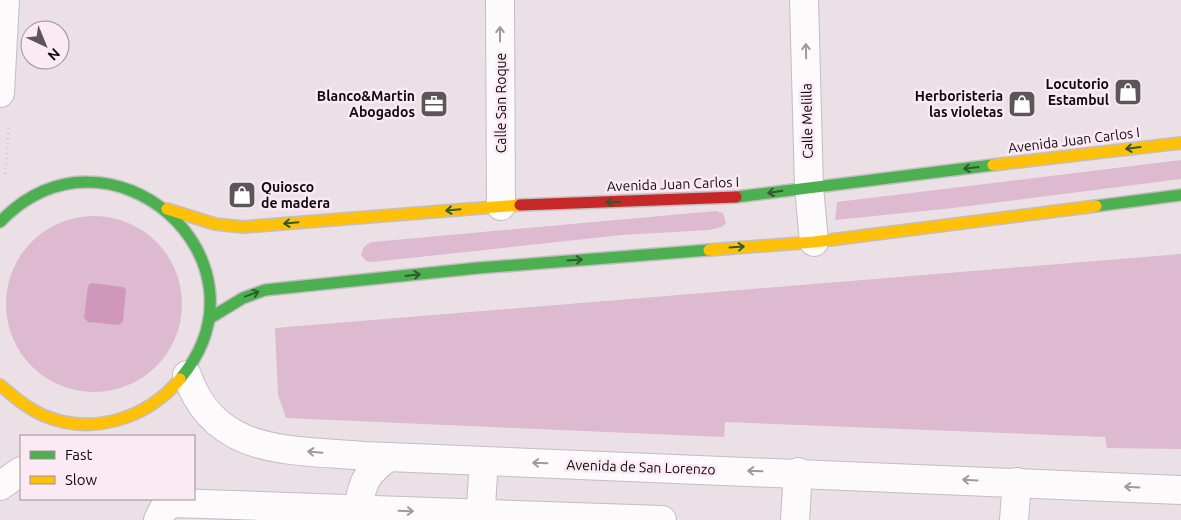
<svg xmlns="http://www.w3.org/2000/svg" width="1181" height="520" font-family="Ubuntu,sans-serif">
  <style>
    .green { fill: #ddbad0 }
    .water { fill: #cf98ba }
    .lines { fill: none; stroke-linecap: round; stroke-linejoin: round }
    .street-casing { stroke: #c4bdc1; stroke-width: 30 }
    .fast-casing { stroke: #c4bdc1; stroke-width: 14 }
    .slow-casing { stroke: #c4bdc1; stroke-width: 14 }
    .jam-casing { stroke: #c4bdc1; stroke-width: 14 }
    .path { stroke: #d0cdcf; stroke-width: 3; stroke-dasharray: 1 4; stroke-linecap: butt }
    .street { stroke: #fcfafb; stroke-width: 28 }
    .fast { stroke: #4caf50; stroke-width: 11 }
    .slow { stroke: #ffc107; stroke-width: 11 }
    .jam { stroke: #c62828; stroke-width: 11 }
    .oneway { stroke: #9e9a9c }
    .oneway2 { stroke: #2e5c2f }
    .labels { text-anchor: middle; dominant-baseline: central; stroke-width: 5; stroke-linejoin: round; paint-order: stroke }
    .poi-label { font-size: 14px; font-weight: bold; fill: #100a0e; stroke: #fbe9f3; text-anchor: end }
    .street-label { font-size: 14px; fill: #100a0e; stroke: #fbe9f3 }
  </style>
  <rect width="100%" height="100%" fill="#eae0e5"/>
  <g class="green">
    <polygon points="1181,160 1181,179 953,208 835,220 837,202"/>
    <path d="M 716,211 L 723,213 L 726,223 L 722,227 L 709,230 L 622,235 L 373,262 L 366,261 L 361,255 C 363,247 365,244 373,242 Z"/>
    <circle cx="94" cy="304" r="88"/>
    <polygon points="1181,254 1181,449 1107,448 1105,437 725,422 724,437 286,418 278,395 275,328"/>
  </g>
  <polygon class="water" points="91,283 123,287 126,290 123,321 119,325 88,322 84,318 88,286"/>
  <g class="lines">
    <defs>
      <g id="street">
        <polyline points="500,0 501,206"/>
        <polyline points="804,0 809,187 814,242"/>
        <polyline points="0,93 5,0"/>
        <path d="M 187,375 C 215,457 291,449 364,456 L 1181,490"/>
        <polyline points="0,486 21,471"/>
        <path d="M 358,509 C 362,482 367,472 389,457"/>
        <polyline points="158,520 164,508 174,503 662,520"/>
        <polyline points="480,520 484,461"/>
        <polyline points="795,520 798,472"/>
        <polyline points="1014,520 1017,482"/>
      </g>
      <g id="fast">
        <polyline points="736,197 993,165"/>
        <polyline points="1096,206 1181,195"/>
        <path d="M 0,222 C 109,109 280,260 180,379"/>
        <polyline points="210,318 243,298 265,290 478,268 709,250"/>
      </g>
      <g id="slow">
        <polyline points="993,165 1181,143"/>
        <polyline points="167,209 215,224 243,227 520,205"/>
        <polyline points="709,250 814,242 1096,206"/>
        <path d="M 0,385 C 14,397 28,409 45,416 C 93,436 148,418 180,379"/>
      </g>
      <polyline id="jam" points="520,205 736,197"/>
    </defs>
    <use href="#street" class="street-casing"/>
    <use href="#fast" class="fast-casing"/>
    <use href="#slow" class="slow-casing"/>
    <use href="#jam" class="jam-casing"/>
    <polyline class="path" points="5,174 9,125"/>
    <use href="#street" class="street"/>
    <use href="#fast" class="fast"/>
    <use href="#slow" class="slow"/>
    <use href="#jam" class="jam"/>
  </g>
  <defs><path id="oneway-shaft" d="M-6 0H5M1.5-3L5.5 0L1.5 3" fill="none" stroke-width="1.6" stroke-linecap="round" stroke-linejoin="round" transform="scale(1.25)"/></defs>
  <g class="oneway">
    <use href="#oneway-shaft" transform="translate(500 34) rotate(-90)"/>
    <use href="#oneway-shaft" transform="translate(806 51) rotate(-91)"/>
    <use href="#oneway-shaft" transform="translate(315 452) rotate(-175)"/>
    <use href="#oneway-shaft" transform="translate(540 463) rotate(-178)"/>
    <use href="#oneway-shaft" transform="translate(755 471) rotate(-178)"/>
    <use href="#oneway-shaft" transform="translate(970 480) rotate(-177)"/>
    <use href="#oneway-shaft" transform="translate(1132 487) rotate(-177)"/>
    <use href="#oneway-shaft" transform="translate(406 511) rotate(2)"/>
  </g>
  <g class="oneway2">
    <use href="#oneway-shaft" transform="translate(1133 148) rotate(173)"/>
    <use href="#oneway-shaft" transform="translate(971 168) rotate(173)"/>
    <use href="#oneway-shaft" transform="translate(775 192) rotate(171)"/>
    <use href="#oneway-shaft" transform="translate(613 202) rotate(178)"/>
    <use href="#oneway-shaft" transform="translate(453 210) rotate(175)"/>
    <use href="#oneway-shaft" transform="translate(291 223) rotate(175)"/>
    <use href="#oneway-shaft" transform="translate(737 247) rotate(-4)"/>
    <use href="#oneway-shaft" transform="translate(575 260) rotate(-4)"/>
    <use href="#oneway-shaft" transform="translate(413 275) rotate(-7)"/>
    <use href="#oneway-shaft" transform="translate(252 294) rotate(-20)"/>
  </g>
  <defs>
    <symbol id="shop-square" viewBox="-11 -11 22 22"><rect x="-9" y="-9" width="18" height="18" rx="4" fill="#5c5559" stroke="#fbe9f3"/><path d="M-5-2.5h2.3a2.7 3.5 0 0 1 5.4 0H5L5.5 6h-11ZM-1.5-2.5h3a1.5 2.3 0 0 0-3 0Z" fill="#fff"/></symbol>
    <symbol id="office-square" viewBox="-11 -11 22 22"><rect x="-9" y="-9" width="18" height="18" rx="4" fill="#5c5559" stroke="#fbe9f3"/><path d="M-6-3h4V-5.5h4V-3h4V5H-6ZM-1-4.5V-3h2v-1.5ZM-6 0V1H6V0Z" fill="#fff"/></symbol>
  </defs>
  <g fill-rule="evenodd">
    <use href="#shop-square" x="1112" y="76" width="32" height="32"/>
    <use href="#office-square" x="418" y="88" width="32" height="32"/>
    <use href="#shop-square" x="1006" y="88" width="32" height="32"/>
    <use href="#shop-square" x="226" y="179" width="32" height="32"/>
  </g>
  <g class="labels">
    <g class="poi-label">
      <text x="1109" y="84">Locutorio<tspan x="1109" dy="16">Estambul</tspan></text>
      <text x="415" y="96">Blanco&amp;Martin<tspan x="415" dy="16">Abogados</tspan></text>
      <text x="1003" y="96">Herboristeria<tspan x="1003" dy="16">las violetas</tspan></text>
      <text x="261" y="187" text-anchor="start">Quiosco<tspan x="261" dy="16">de madera</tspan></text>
    </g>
    <g class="street-label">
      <text transform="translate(501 103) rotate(-90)">Calle San Roque</text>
      <text transform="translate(807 121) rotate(-91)">Calle Melilla</text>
      <text transform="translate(1074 140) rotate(-7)">Avenida Juan Carlos I</text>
      <text transform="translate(673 184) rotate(-2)">Avenida Juan Carlos I</text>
      <text transform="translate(641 467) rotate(2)">Avenida de San Lorenzo</text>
    </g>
  </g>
  <rect x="20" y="435" width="175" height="65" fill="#fbe9f3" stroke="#9d9097"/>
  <rect x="30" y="451" width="25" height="8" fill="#4caf50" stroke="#9d9097"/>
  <text x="65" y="460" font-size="15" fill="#100a0e">Fast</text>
  <rect x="30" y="476" width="25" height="8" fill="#ffc107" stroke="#9d9097"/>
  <text x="65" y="485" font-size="15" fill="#100a0e">Slow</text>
  <g transform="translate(45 45) rotate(136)"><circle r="24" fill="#fbe9f3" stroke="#9d9097"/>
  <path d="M0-4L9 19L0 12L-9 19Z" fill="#5c5559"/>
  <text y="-8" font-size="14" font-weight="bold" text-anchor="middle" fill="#100a0e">N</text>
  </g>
</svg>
